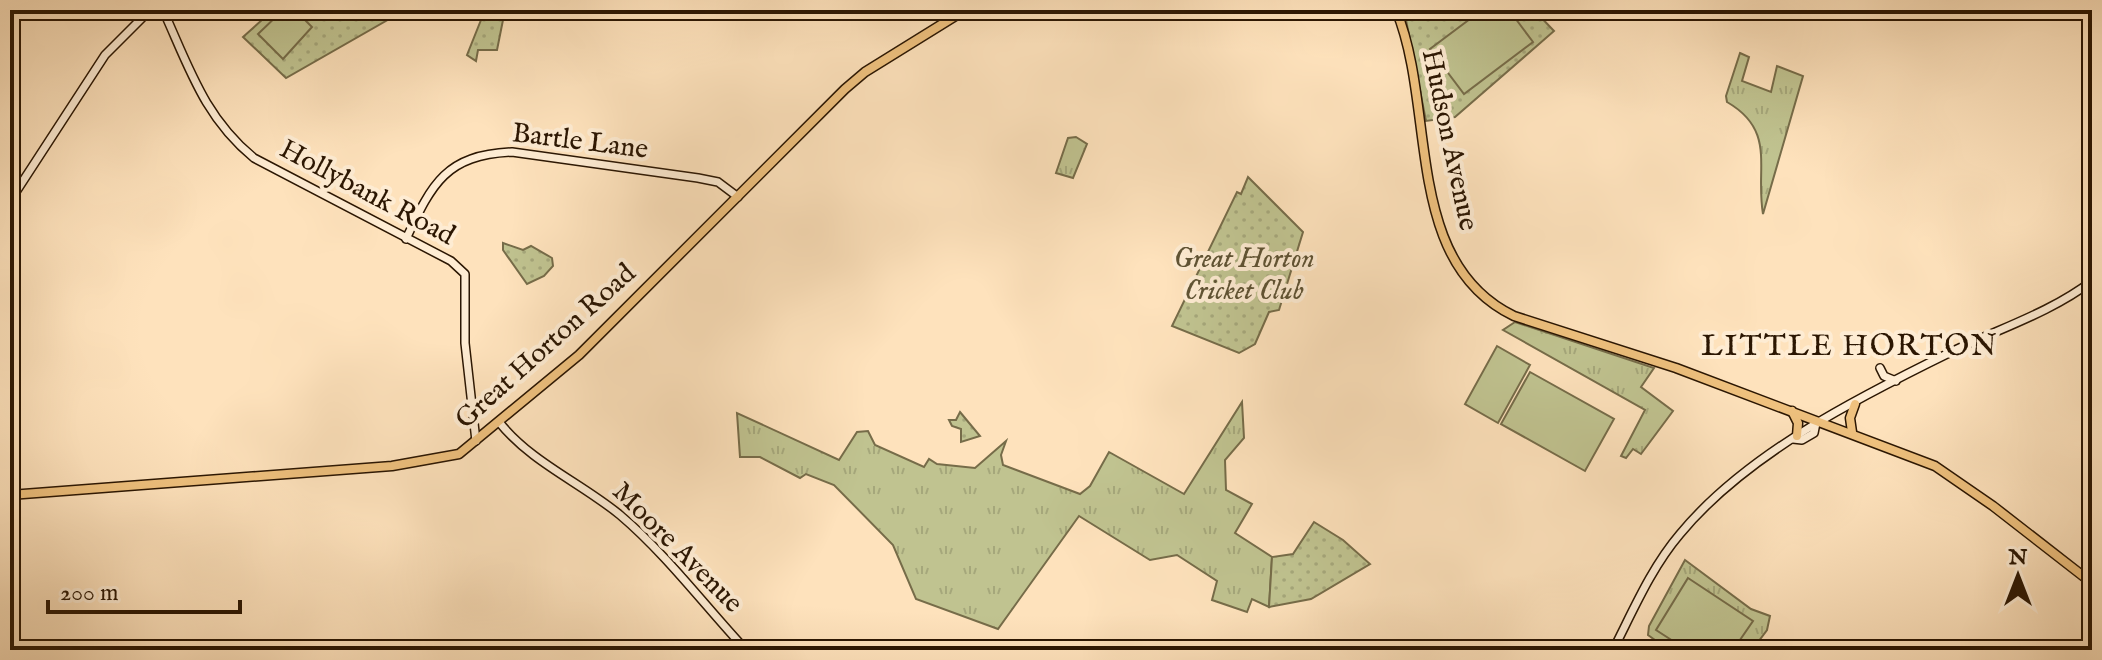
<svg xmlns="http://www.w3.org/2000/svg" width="2102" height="660" font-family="'IM FELL English',serif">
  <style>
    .grass { fill: url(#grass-tufts); stroke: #766c49; stroke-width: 2 }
    .park { fill: url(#park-dots); stroke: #766c49; stroke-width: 2 }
    .pitch { fill: #c0c390; stroke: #766c49; stroke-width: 2 }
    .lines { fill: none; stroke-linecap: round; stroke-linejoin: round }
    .secondary-casing { stroke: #2b1602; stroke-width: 10 }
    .primary-casing { stroke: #2b1602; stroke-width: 11 }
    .secondary { stroke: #feecd3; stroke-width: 7 }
    .primary { stroke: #efc17e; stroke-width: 8 }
    .labels { text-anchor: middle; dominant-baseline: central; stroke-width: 8; stroke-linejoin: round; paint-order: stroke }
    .street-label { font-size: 28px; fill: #2b1602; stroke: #feecd3 }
    .park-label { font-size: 28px; font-style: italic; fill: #5f5334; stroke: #feecd3 }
    .neighbourhood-label { font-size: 30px; letter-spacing: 2px; fill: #2b1602; stroke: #feecd3 }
  </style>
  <defs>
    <pattern id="grass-tufts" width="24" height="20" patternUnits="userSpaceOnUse" patternTransform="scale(2)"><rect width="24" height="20" fill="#c0c390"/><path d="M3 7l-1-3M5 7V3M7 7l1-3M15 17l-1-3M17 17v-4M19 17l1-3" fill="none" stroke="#a5a77b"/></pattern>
    <pattern id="park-dots" width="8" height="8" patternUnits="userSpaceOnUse" patternTransform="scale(2)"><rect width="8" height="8" fill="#c0c390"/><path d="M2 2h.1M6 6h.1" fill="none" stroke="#a5a77b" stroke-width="1.8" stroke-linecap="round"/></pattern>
  </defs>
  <rect width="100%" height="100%" fill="#fee2bc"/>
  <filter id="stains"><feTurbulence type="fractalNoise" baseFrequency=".0025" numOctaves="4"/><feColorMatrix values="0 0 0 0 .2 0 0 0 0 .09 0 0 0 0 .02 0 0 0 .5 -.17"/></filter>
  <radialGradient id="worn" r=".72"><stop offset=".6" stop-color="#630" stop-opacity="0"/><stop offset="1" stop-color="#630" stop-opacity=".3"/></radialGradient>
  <g class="grass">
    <path d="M 1740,53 L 1749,57 L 1742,81 L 1771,92 L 1777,66 L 1803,76 L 1763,214 C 1755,168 1777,131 1727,102 L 1726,96 Z"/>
    <polygon points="1076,137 1087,144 1073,178 1056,173 1068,138"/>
    <polygon points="1515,322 1654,368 1641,387 1673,411 1641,454 1633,449 1626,458 1621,456 1645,410 1503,330"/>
    <polygon points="1242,402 1244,438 1225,460 1226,490 1252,504 1235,533 1272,557 1269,607 1252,599 1247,612 1212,600 1217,581 1177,555 1150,560 1079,516 998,629 916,599 893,545 834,485 806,474 800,478 760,457 740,457 737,413 839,460 857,432 868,431 875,445 924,467 929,459 937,464 975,468 1006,441 1001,455 1003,465 1080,494 1090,486 1109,452 1184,494"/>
    <polygon points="1685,560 1751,609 1770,616 1767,630 1752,650 1669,650 1648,635 1649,626"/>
  </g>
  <g class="park">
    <polygon points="255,10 405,10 286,78 243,37 263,19"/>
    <polygon points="485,10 505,10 497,50 478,50 476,61 467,55"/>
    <polygon points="1404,10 1534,10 1554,31 1455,117 1426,121"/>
    <polygon points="1248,177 1303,232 1279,310 1269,312 1255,344 1239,353 1172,326 1237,192 1241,194"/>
    <polygon points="503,243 523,250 531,246 552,258 553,266 544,276 527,284 503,250"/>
    <polygon points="960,412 980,436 961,442 961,429 952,426 949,420 956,420"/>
    <polygon points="1314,522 1343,540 1370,564 1311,599 1269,607 1272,557 1293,554"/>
  </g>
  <g class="pitch">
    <polygon points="283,10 295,10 312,27 283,59 258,34"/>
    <polygon points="1482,10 1509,10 1533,42 1464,94 1430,49"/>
    <polygon points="1497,346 1530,365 1498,423 1465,404"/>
    <polygon points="1530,372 1614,419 1585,471 1501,424"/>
    <polygon points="1688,578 1753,621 1733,650 1687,650 1656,630"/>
  </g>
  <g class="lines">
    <defs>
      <g id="secondary">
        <path d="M 163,10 C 189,67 204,117 254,158 L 451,261 L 465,274 L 465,343 L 476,441"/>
        <polyline points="10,201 105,55 150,10"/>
        <path d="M 406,239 C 432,184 445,155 512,152 L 698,178 L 718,182 L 738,197"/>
        <polyline points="1880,368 1884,376 1896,381"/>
        <path d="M 499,422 C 532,463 580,482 620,515 C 666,554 705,606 746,650"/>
        <polyline points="1793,439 1802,440 1814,433 1816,423"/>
        <path d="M 1613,650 C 1633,611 1651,568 1680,534 C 1746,454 1859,397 1951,352 C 1998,329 2050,313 2092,281"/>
      </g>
      <g id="primary">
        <path d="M 1396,10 C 1437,108 1402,262 1514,316 L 1676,368 L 1935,466 L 1993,506 L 2092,583"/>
        <polyline points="1792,411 1798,423 1797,436"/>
        <polyline points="1852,432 1850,418 1855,404"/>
        <polyline points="10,495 392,466 459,454 579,355 845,89 865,72 965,10"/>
      </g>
    </defs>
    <use href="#secondary" class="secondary-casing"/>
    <use href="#primary" class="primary-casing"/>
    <use href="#secondary" class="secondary"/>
    <use href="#primary" class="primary"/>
  </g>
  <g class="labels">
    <g class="street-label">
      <text transform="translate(1449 140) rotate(78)">Hudson Avenue</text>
      <text transform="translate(580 142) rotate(7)">Bartle Lane</text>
      <text transform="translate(367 193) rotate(28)">Hollybank Road</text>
      <text transform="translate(546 347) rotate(-42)">Great Horton Road</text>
      <text transform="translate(677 548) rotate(45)">Moore Avenue</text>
    </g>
    <g class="park-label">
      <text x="1244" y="259">Great Horton<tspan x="1244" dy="32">Cricket Club</tspan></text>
    </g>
    <g class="neighbourhood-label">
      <text x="1850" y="347">LITTLE HORTON</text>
    </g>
  </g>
  <rect width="2102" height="660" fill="none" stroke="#fee2bc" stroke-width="40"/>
  <rect x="12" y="12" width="2078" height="636" fill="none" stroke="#2b1602" stroke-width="4"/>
  <rect x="20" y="20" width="2062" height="620" fill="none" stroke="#2b1602" stroke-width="2"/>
  <g transform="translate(2018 576)" stroke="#feecd3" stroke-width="6" paint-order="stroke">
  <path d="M0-6L14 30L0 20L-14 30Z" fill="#2b1602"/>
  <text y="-12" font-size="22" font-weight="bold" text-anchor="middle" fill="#2b1602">N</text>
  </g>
  <path d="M48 600v12h192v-12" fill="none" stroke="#2b1602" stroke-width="4"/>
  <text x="60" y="600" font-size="24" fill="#2b1602" stroke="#feecd3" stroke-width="6" paint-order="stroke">200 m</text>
  <rect width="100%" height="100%" filter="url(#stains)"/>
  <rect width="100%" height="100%" fill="url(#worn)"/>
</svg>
